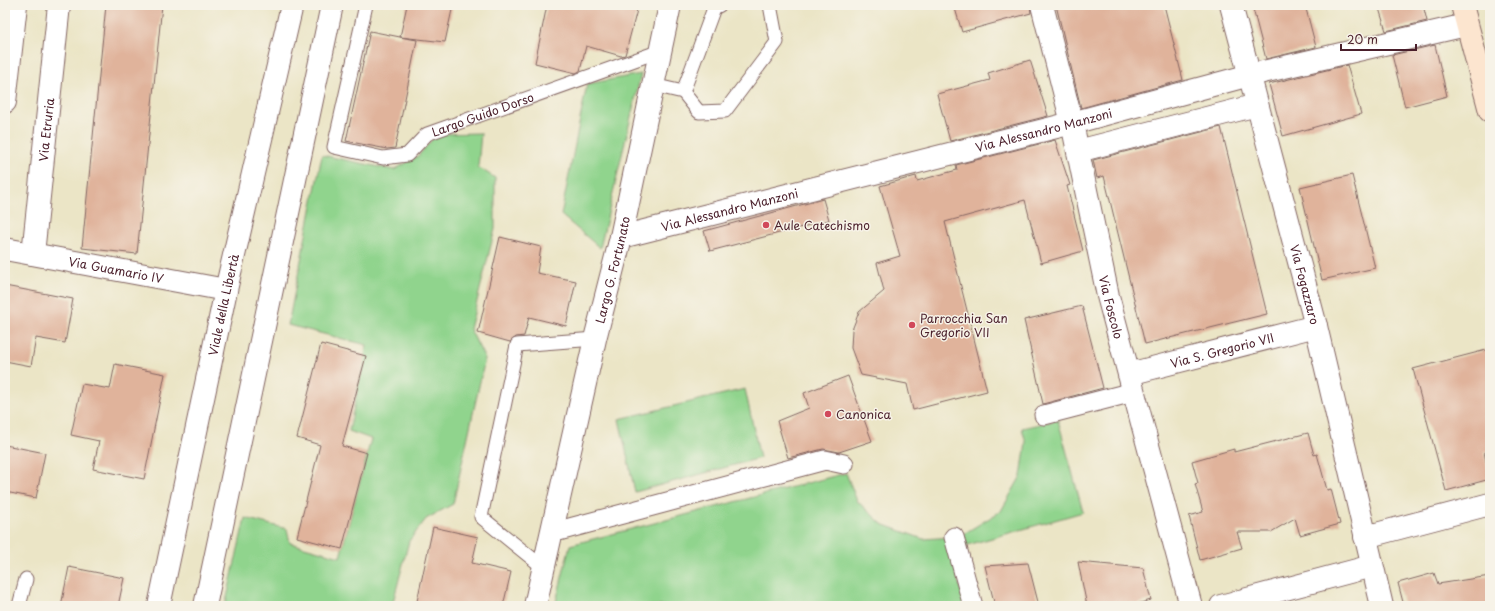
<svg xmlns="http://www.w3.org/2000/svg" width="1495" height="611" font-family="'Playpen Sans',sans-serif">
  <style>
    .green { fill: #90d48d; stroke: #6d7a5c }
    .building { fill: #e0b39b }
    .lines { fill: none; stroke-linecap: round; stroke-linejoin: round }
    .service-casing { stroke: #826461; stroke-width: 15 }
    .pedestrian-casing { stroke: #826461; stroke-width: 21 }
    .minor-casing { stroke: #826461; stroke-width: 24 }
    .tertiary-casing { stroke: #826461; stroke-width: 24 }
    .secondary-casing { stroke: #826461; stroke-width: 24 }
    .service { stroke: #fff; stroke-width: 13 }
    .pedestrian { stroke: #fff; stroke-width: 19 }
    .minor { stroke: #fff; stroke-width: 22 }
    .tertiary { stroke: #fff; stroke-width: 22 }
    .secondary { stroke: #fce5cf; stroke-width: 22 }
    .poi-dot { fill: #d1495b; stroke: #f7f3e8; stroke-width: 1.5 }
    .labels { text-anchor: middle; dominant-baseline: central; stroke-width: 3; stroke-linejoin: round; paint-order: stroke }
    .street-label { font-size: 12px; fill: #4a1f2b; stroke: #f7f3e8 }
    .poi-label { font-size: 12px; fill: #4a1f2b; stroke: #f7f3e8; text-anchor: start }
  </style>
  <rect width="100%" height="100%" fill="#f7f3e8"/>
  <filter id="ink" filterUnits="userSpaceOnUse"><feTurbulence type="fractalNoise" baseFrequency=".025" numOctaves="2"/><feDisplacementMap in="SourceGraphic" scale="8" xChannelSelector="R" yChannelSelector="G"/><feConvolveMatrix kernelMatrix="1 2 1 2 8 2 1 2 1" color-interpolation-filters="sRGB"/></filter>
  <filter id="wash" filterUnits="userSpaceOnUse"><feTurbulence type="fractalNoise" baseFrequency=".012" numOctaves="4" result="noise"/><feDisplacementMap in="SourceGraphic" scale="16" xChannelSelector="R" yChannelSelector="G"/><feGaussianBlur stdDeviation="0.9" result="paint"/><feColorMatrix in="noise" values="0 0 0 0 0 0 0 0 0 0 0 0 0 0 0 0 0 1.4 0 .05"/><feComposite in="paint" operator="in"/></filter>
  <g filter="url(#wash)">
    <rect width="100%" height="100%" fill="#ebe5c6"/>
    <g class="green">
      <polygon points="641,74 600,248 561,215 587,84"/>
      <polygon points="481,133 478,167 495,178 495,229 470,329 485,359 453,504 426,519 409,541 392,606 225,606 245,518 287,529 290,543 340,557 371,439 349,431 367,345 288,325 322,155 394,170 418,156 437,134"/>
      <polygon points="745,389 760,458 635,492 619,419"/>
      <polygon points="1058,420 1083,512 950,550 965,606 555,606 570,545 846,473 857,501 882,524 923,539 954,537 965,533 1001,511 1021,476 1026,443 1022,428"/>
    </g>
    <g id="blocks">
      <g class="building">
        <polygon points="106,5 162,5 137,254 82,248"/>
        <polygon points="407,5 453,5 445,42 400,37 417,40 395,148 387,149 346,141 370,31 400,37"/>
        <polygon points="547,5 617,5 637,10 625,55 621,56 586,46 580,71 576,73 535,63"/>
        <polygon points="954,5 1030,5 1031,13 962,32"/>
        <polygon points="1056,5 1164,5 1183,80 1081,108"/>
        <polygon points="1252,5 1305,5 1316,47 1266,59"/>
        <polygon points="1378,5 1423,5 1427,21 1386,31"/>
        <polygon points="1435,45 1447,96 1405,107 1392,55"/>
        <polygon points="1030,60 1048,116 950,141 937,94 990,80 988,73"/>
        <polygon points="1347,65 1361,114 1283,136 1269,84"/>
        <polygon points="1221,127 1267,314 1145,344 1104,176 1097,178 1093,160"/>
        <polygon points="1055,140 1070,185 1067,186 1083,251 1041,263 1025,200 945,222 987,391 913,410 907,384 861,375 851,348 852,330 859,312 884,291 877,263 900,256 880,186 916,176 917,181 957,170 956,165"/>
        <polygon points="1352,175 1375,268 1322,280 1300,187"/>
        <polygon points="823,199 829,220 710,251 704,231"/>
        <polygon points="500,237 541,247 537,273 576,281 566,326 529,317 524,336 516,337 510,342 478,333"/>
        <polygon points="5,286 73,299 65,343 36,338 31,366 5,361"/>
        <polygon points="1082,306 1103,388 1043,404 1024,320"/>
        <polygon points="321,344 366,356 342,446 367,453 342,549 297,537 320,445 297,438"/>
        <polygon points="1490,349 1490,450 1484,452 1490,479 1446,491 1413,369"/>
        <polygon points="115,364 165,374 144,479 93,469 99,441 71,435 82,384 110,389"/>
        <polygon points="848,376 872,441 839,452 823,449 788,458 777,421 809,408 804,393"/>
        <polygon points="1308,433 1314,455 1317,454 1327,490 1331,489 1340,524 1300,535 1295,518 1271,532 1237,532 1242,548 1200,560 1189,516 1203,512 1195,484 1198,483 1192,461 1234,449 1234,452"/>
        <polygon points="5,445 45,453 36,498 5,492"/>
        <polygon points="433,527 478,537 472,563 511,572 503,606 416,606"/>
        <polygon points="1078,562 1143,568 1151,600 1130,606 1087,606"/>
        <polygon points="1028,563 1039,606 995,606 985,566"/>
        <polygon points="69,567 124,578 118,606 61,606"/>
        <polygon points="1434,573 1438,584 1490,576 1490,606 1404,606 1398,583"/>
      </g>
    </g>
  </g>
  <g filter="url(#ink)">
    <use href="#blocks" fill-opacity="0" stroke="#826461" stroke-width="1"/>
    <g class="lines">
      <defs>
        <g id="service">
          <path id="s1" d="M 366,5 L 334,147 L 383,158 L 407,155 L 427,134 L 660,51"/>
          <polyline points="653,85 683,92 699,112 725,111 777,42 770,5"/>
          <polyline points="683,92 714,8 720,5"/>
          <polyline points="544,568 481,517 517,345 595,339"/>
          <polyline points="19,606 26,579"/>
        </g>
        <g id="pedestrian">
          <polyline points="1044,415 1133,392"/>
          <polyline points="551,533 825,460 844,464"/>
          <polyline points="954,537 973,606"/>
        </g>
        <g id="minor">
          <path id="s2" d="M 1042,5 L 1072,123 L 1108,296 L 1191,606"/>
          <path id="s3" d="M 1231,5 L 1316,326 L 1382,606"/>
          <polyline points="5,102 16,5"/>
          <polyline points="1078,151 1257,105"/>
          <path id="s4" d="M 621,237 L 1072,123 L 1250,75 L 1466,25"/>
          <path id="s5" d="M 5,249 L 226,290"/>
          <path id="s6" d="M 33,254 L 59,5"/>
          <path id="s7" d="M 1129,374 L 1316,326"/>
          <polyline points="1365,537 1490,504"/>
          <path id="s8" d="M 535,606 L 595,339 L 621,237 L 670,5"/>
          <polyline points="1221,606 1372,566"/>
        </g>
        <g id="tertiary">
          <path id="s9" d="M 159,606 L 226,290 L 292,5"/>
          <polyline points="205,606 332,5"/>
        </g>
        <polyline id="secondary" points="1462,5 1490,111"/>
      </defs>
      <use href="#service" class="service-casing"/>
      <use href="#pedestrian" class="pedestrian-casing"/>
      <use href="#minor" class="minor-casing"/>
      <use href="#tertiary" class="tertiary-casing"/>
      <use href="#secondary" class="secondary-casing"/>
      <use href="#service" class="service"/>
      <use href="#pedestrian" class="pedestrian"/>
      <use href="#minor" class="minor"/>
      <use href="#tertiary" class="tertiary"/>
      <use href="#secondary" class="secondary"/>
    </g>
  </g>
  <g class="poi-dot">
    <circle cx="766" cy="225" r="4"/>
    <circle cx="912" cy="325" r="4"/>
    <circle cx="828" cy="414" r="4"/>
  </g>
  <g class="labels">
    <g class="street-label">
      <text stroke="none"><textPath href="#s1" startOffset="308">Largo Guido Dorso</textPath></text>
      <text stroke="none"><textPath href="#s6" startOffset="125">Via Etruria</textPath></text>
      <text stroke="none"><textPath href="#s4" startOffset="436">Via Alessandro Manzoni</textPath></text>
      <text stroke="none"><textPath href="#s4" startOffset="112">Via Alessandro Manzoni</textPath></text>
      <text stroke="none"><textPath href="#s5" startOffset="113">Via Guamario IV</textPath></text>
      <text stroke="none"><textPath href="#s8" startOffset="345">Largo G. Fortunato</textPath></text>
      <text stroke="none"><textPath href="#s3" startOffset="289">Via Fogazzaro</textPath></text>
      <text stroke="none"><textPath href="#s9" startOffset="308">Viale della Libertà</textPath></text>
      <text stroke="none"><textPath href="#s2" startOffset="310">Via Foscolo</textPath></text>
      <text stroke="none"><textPath href="#s7" startOffset="96">Via S. Gregorio VII</textPath></text>
    </g>
    <g class="poi-label">
      <text x="774" y="225">Aule Catechismo</text>
      <text x="920" y="318">Parrocchia San<tspan x="920" dy="14">Gregorio VII</tspan></text>
      <text x="836" y="414">Canonica</text>
    </g>
  </g>
  <rect width="1495" height="611" fill="none" stroke="#f7f3e8" stroke-width="20"/>
  <path d="M1341 44v6h75v-6" fill="none" stroke="#4a1f2b" stroke-width="2"/>
  <text x="1347" y="44" font-size="12" fill="#4a1f2b" stroke="#f7f3e8" stroke-width="3" paint-order="stroke">20 m</text>
</svg>
